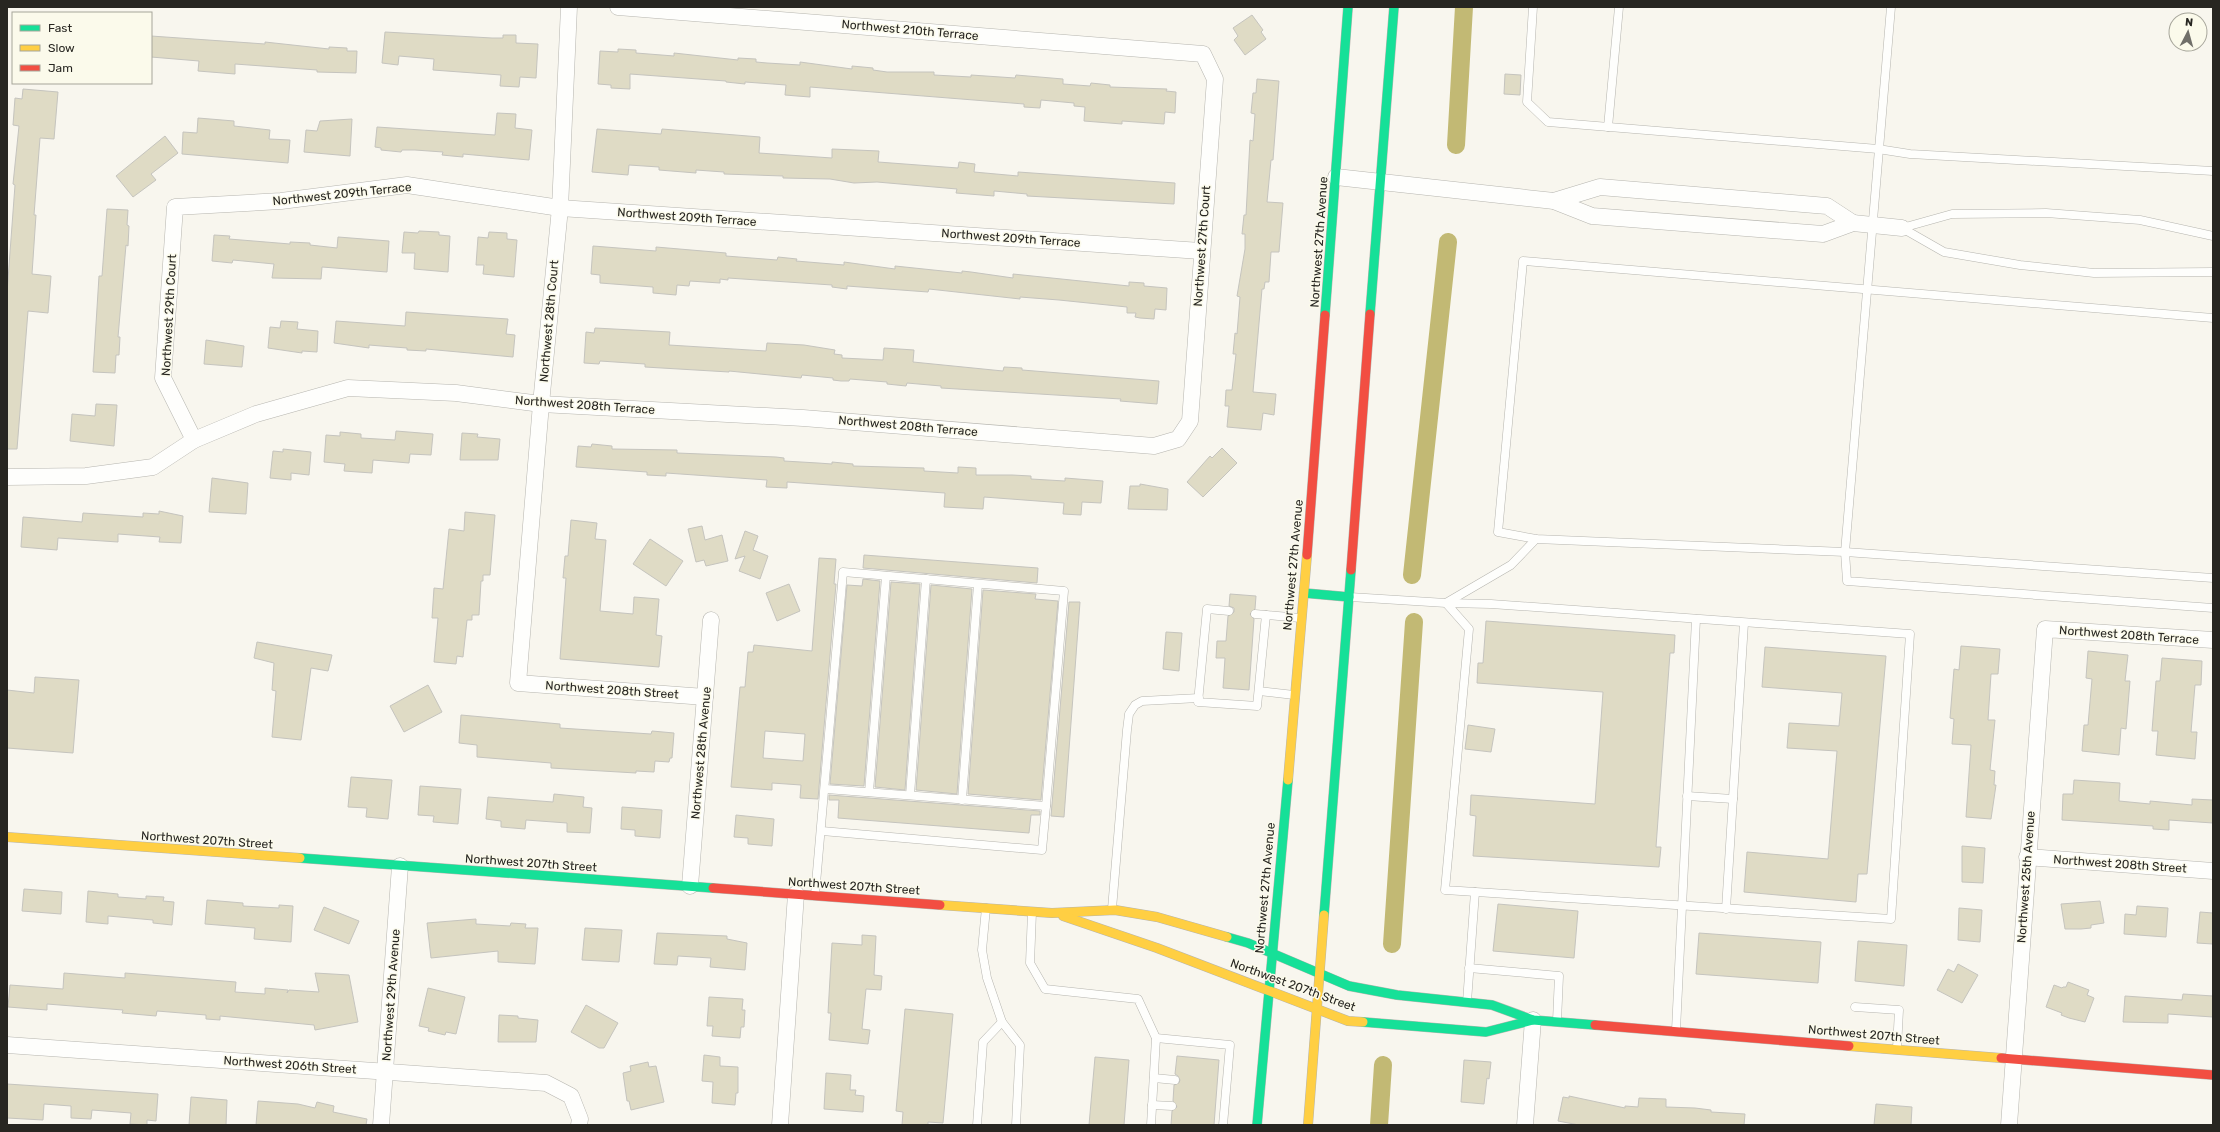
<svg xmlns="http://www.w3.org/2000/svg" width="2220" height="1132" font-family="Rubik,sans-serif">
  <style>
    .lines { fill: none; stroke-linecap: round; stroke-linejoin: round }
    .canal { stroke: #c2b974; stroke-width: 18 }
    .building { fill: #dfdbc5; stroke: #c5c4be; fill-rule: evenodd }
    .lane-casing { stroke: #b6b5af; stroke-width: 9 }
    .street-casing { stroke: #b6b5af; stroke-width: 17 }
    .fast-casing { stroke: #b6b5af; stroke-width: 10 }
    .slow-casing { stroke: #b6b5af; stroke-width: 10 }
    .jam-casing { stroke: #b6b5af; stroke-width: 10 }
    .lane { stroke: #fefefc; stroke-width: 8 }
    .street { stroke: #fefefc; stroke-width: 16 }
    .fast { stroke: #16e098; stroke-width: 9 }
    .slow { stroke: #ffcf43; stroke-width: 9 }
    .jam { stroke: #f24e42; stroke-width: 9 }
    .labels { text-anchor: middle; dominant-baseline: central; stroke-width: 3; stroke-linejoin: round; paint-order: stroke }
    .street-label { font-size: 12px; fill: #272621; stroke: #fbfaeb }
  </style>
  <rect width="100%" height="100%" fill="#f8f6ee"/>
  <g class="lines">
    <g class="canal">
      <polyline points="1456,145 1464,7"/>
      <polyline points="1412,575 1448,242"/>
      <polyline points="1392,944 1414,622"/>
      <polyline points="1379,1125 1383,1065"/>
    </g>
  </g>
  <g class="building">
    <polygon points="1252,15 1263,30 1261,32 1266,39 1245,55 1234,40 1238,36 1233,28"/>
    <polygon points="385,32 492,38 503,38 503,35 516,35 516,43 538,44 536,78 520,77 519,87 500,86 501,75 433,70 434,59 399,56 398,65 382,63"/>
    <polygon points="151,36 265,44 265,42 329,49 329,47 347,48 347,51 357,51 356,73 317,72 317,70 235,64 235,74 198,71 199,61 151,57"/>
    <polygon points="618,49 636,50 636,53 674,56 674,53 738,60 738,58 756,59 756,62 767,63 800,65 800,62 852,69 852,66 873,68 873,70 887,72 934,72 934,75 971,77 971,75 1015,78 1016,75 1063,79 1063,84 1090,86 1091,83 1110,85 1110,87 1167,89 1166,91 1176,92 1175,113 1165,112 1164,124 1122,121 1122,124 1084,121 1085,107 1074,106 1074,103 1041,100 1040,108 1024,107 1024,104 810,87 810,97 797,96 785,95 786,85 745,82 745,84 726,82 726,81 630,74 630,89 611,88 611,85 598,84 600,51 618,52"/>
    <polygon points="1505,74 1521,75 1520,95 1504,94"/>
    <polygon points="1257,79 1279,81 1273,160 1271,160 1267,202 1283,203 1279,252 1271,252 1269,282 1265,282 1264,289 1262,289 1253,392 1276,394 1274,415 1263,413 1261,430 1227,427 1229,406 1225,406 1226,390 1232,390 1236,354 1233,354 1235,333 1237,334 1240,297 1237,296 1245,249 1245,234 1242,234 1244,215 1246,215 1250,140 1253,141 1255,114 1251,113 1253,93 1256,93"/>
    <polygon points="23,89 58,92 54,139 40,138 34,215 36,215 32,274 51,276 48,313 28,311 17,449 7,449 7,293 15,185 13,184 19,126 13,125 15,98 22,99"/>
    <polygon points="497,113 516,114 515,128 532,130 529,160 463,154 463,157 452,156 442,155 443,152 415,150 402,150 401,152 381,150 381,148 375,147 377,127 495,135"/>
    <polygon points="198,118 234,121 234,126 270,130 269,139 290,140 288,163 182,154 183,132 197,133"/>
    <polygon points="352,119 350,156 304,152 306,130 317,131 320,121"/>
    <polygon points="597,129 661,134 662,129 760,137 759,153 832,158 832,149 879,151 878,162 958,168 959,162 975,164 974,172 1018,176 1018,172 1175,183 1174,204 1027,196 1027,194 994,191 994,196 956,193 957,189 877,182 854,183 830,179 783,178 783,176 724,174 724,172 696,170 696,173 659,170 659,167 629,165 628,175 592,172"/>
    <polygon points="165,136 178,153 151,174 156,180 133,197 116,176"/>
    <polygon points="107,209 128,210 127,225 129,226 128,246 126,245 118,337 120,337 119,355 116,355 115,373 93,372 99,276 102,276"/>
    <polygon points="419,231 439,232 439,235 450,236 448,272 414,269 415,253 402,253 404,232 418,233"/>
    <polygon points="489,232 507,233 507,239 517,240 514,277 483,274 484,265 476,265 478,237 488,238"/>
    <polygon points="214,235 230,236 229,239 290,244 290,242 310,243 310,245 337,248 338,237 389,241 387,272 322,267 321,279 272,278 274,264 233,260 232,263 212,261"/>
    <polygon points="593,246 656,251 656,247 726,253 726,256 777,260 778,257 797,259 796,261 844,265 844,262 895,269 895,266 962,273 962,271 971,272 1013,278 1013,274 1129,286 1129,282 1144,283 1144,286 1167,288 1166,310 1155,309 1154,319 1140,318 1135,317 1136,313 1127,313 1127,307 1059,300 1020,297 1020,299 929,289 928,292 847,286 847,289 832,287 832,285 728,278 728,280 720,279 720,283 690,281 689,286 677,285 676,295 653,293 653,287 600,283 600,275 591,274"/>
    <polygon points="406,312 508,319 506,334 515,335 513,357 426,349 426,351 407,350 407,348 381,346 369,345 369,348 334,343 336,321 405,326"/>
    <polygon points="281,321 298,322 297,329 318,331 317,352 302,351 302,353 268,348 270,327 280,328"/>
    <polygon points="595,328 670,332 669,345 766,351 767,343 804,345 835,350 834,354 842,355 842,358 883,360 884,348 914,350 913,362 1003,371 1004,367 1022,368 1022,370 1159,381 1157,404 1120,401 1121,399 941,388 941,386 907,383 906,386 887,384 887,382 850,379 849,381 841,381 833,380 833,378 802,375 801,378 729,371 729,372 645,367 645,364 600,361 599,364 584,363 586,332 594,333"/>
    <polygon points="206,340 244,346 242,367 204,364"/>
    <polygon points="96,404 117,405 114,446 70,441 72,414 95,416"/>
    <polygon points="396,431 433,434 431,455 410,454 409,463 373,460 372,473 344,471 345,464 324,462 326,435 340,436 340,432 361,434 361,438 395,440"/>
    <polygon points="462,433 478,434 477,437 500,439 498,460 460,460"/>
    <polygon points="592,444 612,446 612,449 677,450 677,453 776,457 784,458 784,461 818,463 832,464 832,462 853,464 853,466 924,468 924,471 958,473 958,467 976,468 976,475 1012,475 1031,476 1031,479 1065,481 1065,478 1103,481 1101,503 1082,502 1081,515 1063,514 1064,503 984,497 983,509 944,507 945,493 787,482 787,488 766,487 767,480 666,473 666,476 647,475 647,472 576,467 578,446 591,447"/>
    <polygon points="1222,448 1237,463 1203,497 1187,482 1210,456 1212,458"/>
    <polygon points="283,449 311,452 309,475 291,473 291,480 270,478 273,451 283,452"/>
    <polygon points="212,478 248,483 246,514 209,512"/>
    <polygon points="1140,484 1168,489 1167,510 1128,509 1130,486 1140,486"/>
    <polygon points="159,511 183,516 181,543 159,542 160,537 118,534 118,542 58,538 57,550 21,547 23,517 82,522 83,513 143,517 143,513 159,514"/>
    <polygon points="465,512 495,515 490,575 483,575 483,581 481,581 479,615 472,615 472,620 467,620 463,657 457,656 456,664 434,662 438,618 432,618 434,588 443,589 449,529 464,531"/>
    <polygon points="571,520 597,523 595,539 606,540 600,611 633,614 634,597 659,599 656,635 662,636 659,667 560,659 566,578 563,578 565,556 568,556"/>
    <polygon points="702,526 705,540 722,535 728,561 706,566 704,560 696,562 688,529"/>
    <polygon points="745,531 758,536 753,550 768,556 760,579 739,571 745,556 735,559"/>
    <polygon points="650,539 683,561 666,586 633,564"/>
    <polygon points="864,555 1038,568 1037,583 863,568"/>
    <path d="M 819,558 L 836,559 L 834,584 L 836,584 L 818,799 L 800,798 L 801,785 L 772,783 L 772,790 L 731,787 L 740,687 L 745,687 L 748,652 L 753,652 L 754,645 L 812,651 ZM 765,731 L 805,734 L 803,761 L 763,758 Z"/>
    <polygon points="863,579 880,581 864,786 830,784 847,585 862,586"/>
    <polygon points="891,582 920,584 905,790 875,787"/>
    <polygon points="789,584 800,611 777,621 766,593"/>
    <polygon points="931,585 972,589 957,794 916,790"/>
    <polygon points="983,590 1036,594 1035,599 1058,601 1041,800 968,794"/>
    <polygon points="1230,594 1256,596 1255,609 1250,614 1254,619 1249,690 1223,688 1225,658 1216,658 1217,641 1226,641 1228,616 1234,612 1234,608 1229,606"/>
    <polygon points="1069,602 1080,602 1064,817 1051,816"/>
    <polygon points="1486,621 1675,635 1674,653 1670,653 1656,847 1661,847 1659,867 1473,856 1476,816 1470,815 1471,795 1595,804 1603,692 1477,683 1478,663 1483,663"/>
    <polygon points="1166,632 1182,633 1179,671 1163,669"/>
    <polygon points="257,642 332,655 328,671 311,668 301,740 272,737 276,691 272,690 274,663 254,658"/>
    <polygon points="1961,646 2000,649 1998,674 1991,674 1988,720 1995,720 1990,770 1995,771 1994,785 1996,785 1991,819 1966,817 1971,745 1952,744 1954,719 1950,718 1954,669 1959,670"/>
    <polygon points="1765,647 1886,656 1867,874 1858,874 1856,902 1744,892 1747,852 1828,859 1837,751 1787,748 1789,723 1839,726 1842,693 1762,687"/>
    <polygon points="2088,651 2128,655 2125,681 2130,681 2126,729 2121,728 2119,755 2082,751 2084,725 2088,725 2092,679 2086,678"/>
    <polygon points="2162,658 2202,661 2201,685 2195,685 2191,732 2197,732 2195,759 2156,755 2158,731 2152,731 2156,681 2160,681"/>
    <polygon points="35,677 79,680 73,753 7,748 7,690 34,693"/>
    <polygon points="428,685 442,712 404,732 390,706"/>
    <polygon points="461,715 560,724 560,728 651,734 652,731 674,733 672,758 670,758 669,762 655,761 654,772 636,771 636,773 551,768 551,763 477,757 477,745 459,743"/>
    <polygon points="1468,725 1495,729 1491,752 1465,749"/>
    <polygon points="351,777 392,780 388,819 366,817 367,808 348,807"/>
    <polygon points="2074,780 2120,783 2119,801 2150,804 2150,801 2192,805 2192,799 2213,800 2213,823 2169,820 2169,830 2153,829 2153,826 2062,820 2063,794 2073,794"/>
    <polygon points="420,786 461,789 458,824 433,822 434,816 418,815"/>
    <polygon points="554,794 584,797 583,807 592,808 590,833 567,832 567,823 526,820 525,829 501,827 501,821 486,819 488,797 553,802"/>
    <polygon points="829,795 961,805 1040,811 1040,815 1031,815 1029,833 838,818 839,800 829,800"/>
    <polygon points="622,807 662,810 660,838 635,836 635,830 621,829"/>
    <polygon points="736,815 774,819 772,846 748,844 748,838 734,837"/>
    <polygon points="1962,846 1985,848 1983,883 1962,882"/>
    <polygon points="24,889 62,892 61,914 22,911"/>
    <polygon points="88,891 118,894 118,897 146,899 146,896 164,897 163,901 174,902 172,925 153,923 153,920 108,916 108,924 86,922"/>
    <polygon points="207,900 243,903 243,906 279,908 279,905 293,906 291,942 254,939 255,928 205,924"/>
    <polygon points="2100,901 2104,923 2091,925 2091,928 2081,929 2065,929 2061,904"/>
    <polygon points="1498,904 1578,911 1574,958 1493,951"/>
    <polygon points="2137,906 2168,908 2166,937 2124,934 2125,914 2136,915"/>
    <polygon points="324,907 359,921 349,944 314,930"/>
    <polygon points="1959,908 1982,910 1980,942 1958,940"/>
    <polygon points="2200,912 2213,913 2213,944 2197,943"/>
    <polygon points="476,919 476,924 510,926 511,923 526,924 525,928 538,928 535,964 498,962 498,951 431,958 427,923"/>
    <polygon points="585,928 622,930 619,962 582,960"/>
    <polygon points="657,933 727,936 727,939 747,943 745,970 710,967 711,958 678,956 677,965 654,964"/>
    <polygon points="1699,933 1821,942 1818,983 1696,974"/>
    <polygon points="862,935 876,936 874,975 882,976 881,990 866,989 862,1029 870,1030 868,1044 829,1040 831,1013 828,1013 832,943 862,945"/>
    <polygon points="1858,941 1907,945 1904,986 1855,981"/>
    <polygon points="1958,964 1978,975 1962,1003 1937,990 1948,969 1954,972"/>
    <polygon points="64,973 125,978 125,973 236,982 235,992 265,994 265,988 288,990 287,993 289,990 319,992 315,973 349,975 358,1022 315,1030 314,1025 220,1016 220,1020 206,1019 206,1015 157,1011 156,1016 122,1013 123,1010 47,1004 47,1010 8,1007 10,985 63,989"/>
    <polygon points="2068,982 2089,990 2087,995 2094,998 2085,1022 2069,1018 2061,1015 2062,1013 2046,1007 2054,985 2062,988 2063,987 2066,987"/>
    <polygon points="428,988 465,997 456,1034 446,1032 445,1035 428,1031 429,1028 419,1026"/>
    <polygon points="2183,994 2213,996 2213,1017 2168,1014 2168,1023 2123,1022 2125,996 2182,1000"/>
    <polygon points="709,997 743,999 742,1010 745,1010 744,1027 741,1027 740,1038 712,1036 713,1026 707,1026"/>
    <polygon points="586,1005 618,1023 604,1048 599,1048 571,1032"/>
    <polygon points="905,1009 953,1014 943,1123 928,1122 928,1125 902,1125 903,1112 896,1111"/>
    <polygon points="499,1015 518,1016 518,1018 538,1020 536,1042 498,1042"/>
    <polygon points="704,1055 720,1057 720,1066 738,1067 738,1093 736,1093 735,1105 712,1103 713,1082 702,1081"/>
    <polygon points="1177,1056 1219,1060 1214,1125 1171,1125 1172,1111 1177,1107 1173,1101 1174,1085 1179,1083 1180,1080 1178,1076 1175,1074"/>
    <polygon points="1095,1057 1129,1060 1124,1125 1089,1125"/>
    <polygon points="1464,1060 1491,1062 1489,1079 1487,1078 1484,1104 1461,1102"/>
    <polygon points="648,1062 649,1067 656,1066 664,1102 631,1110 629,1101 627,1101 623,1073 631,1071 630,1066"/>
    <polygon points="826,1073 851,1075 850,1090 856,1090 855,1095 864,1096 863,1112 824,1109"/>
    <polygon points="7,1084 158,1094 156,1121 147,1120 147,1125 130,1124 131,1113 92,1110 91,1119 71,1118 71,1106 44,1104 43,1120 7,1118"/>
    <polygon points="1569,1096 1625,1108 1625,1106 1638,1107 1639,1098 1666,1099 1666,1107 1695,1108 1711,1110 1711,1112 1745,1114 1744,1125 1579,1125 1558,1121 1563,1097 1569,1098"/>
    <polygon points="191,1097 227,1100 226,1125 189,1125"/>
    <polygon points="258,1101 298,1104 315,1108 317,1102 325,1104 334,1106 333,1112 367,1119 366,1125 256,1125"/>
    <polygon points="1876,1104 1912,1107 1911,1125 1874,1125"/>
  </g>
  <g class="lines">
    <defs>
      <g id="lane">
        <polyline points="1533,7 1527,102 1548,122 1878,149 1910,154 2213,171"/>
        <polyline points="1891,7 1845,552 1847,581 2213,608"/>
        <polyline points="1608,127 1619,7"/>
        <polyline points="1902,228 1944,252 2020,265 2094,273 2213,272"/>
        <polyline points="1902,228 1952,214 2046,213 2140,220 2213,236"/>
        <polyline points="2213,318 1523,261 1498,532 1536,539 1845,552 2213,578"/>
        <polyline points="1350,597 1446,603 1511,565 1536,539"/>
        <polygon points="1446,603 1491,604 1910,634 1891,919 1445,890 1469,629"/>
        <polyline points="1229,611 1207,609 1198,702 1257,706 1266,615"/>
        <polyline points="1255,614 1300,618"/>
        <polyline points="1259,691 1294,695"/>
        <polyline points="869,792 886,576"/>
        <polyline points="910,795 926,579"/>
        <polyline points="1687,796 1733,799"/>
        <polyline points="962,800 978,584"/>
        <polyline points="822,831 1042,850 1046,806"/>
        <polyline points="815,895 843,572 1064,591 1046,806 826,789"/>
        <polyline points="986,908 982,950 987,978 1002,1022 1020,1045 1016,1125"/>
        <polyline points="1112,909 1127,730 1129,714 1135,705 1142,701 1199,698"/>
        <polyline points="1726,909 1744,623"/>
        <polyline points="1032,912 1030,963 1045,989 1138,999 1156,1038 1151,1125"/>
        <polyline points="1469,968 1559,976 1557,1021"/>
        <polyline points="1467,1002 1475,892"/>
        <polyline points="1855,1007 1899,1010 1897,1048"/>
        <polyline points="1676,1030 1696,619"/>
        <polyline points="1156,1038 1230,1045 1223,1125"/>
        <polyline points="1154,1078 1175,1080"/>
        <polyline points="1152,1105 1172,1106"/>
        <polyline points="977,1125 983,1042 1002,1022"/>
      </g>
      <g id="street">
        <polyline points="569,7 560,208 541,404 518,683 705,697"/>
        <polyline points="1336,177 1554,201 1592,216 1823,234 1853,223 1902,228"/>
        <polyline points="1554,201 1600,187 1827,206 1853,223"/>
        <polyline points="194,440 163,378 175,207 281,201 407,185 560,208 1201,251"/>
        <polyline points="7,477 86,476 153,467 194,440 256,414 348,388 456,393 541,404 803,418 1154,446 1178,439 1190,421 1215,79 1203,54 618,7"/>
        <polyline points="2027,857 2213,871"/>
        <polyline points="690,886 711,620"/>
        <polyline points="7,1045 546,1083 571,1096 580,1119 579,1125"/>
        <polyline points="381,1125 400,866"/>
        <polyline points="780,1125 796,894"/>
        <polyline points="1525,1125 1533,1020"/>
        <polyline points="2009,1125 2045,629 2213,640"/>
      </g>
      <g id="fast">
        <polyline points="1370,314 1394,7"/>
        <polyline points="1325,315 1348,7"/>
        <polyline points="1304,593 1349,597"/>
        <polyline points="300,858 713,888"/>
        <polyline points="1324,915 1351,570"/>
        <polyline points="1227,937 1248,943 1349,986 1397,995 1492,1005 1533,1020 1595,1025"/>
        <polyline points="1363,1022 1486,1032 1533,1020"/>
        <polyline points="1257,1125 1288,780"/>
      </g>
      <g id="slow">
        <polyline points="1288,780 1307,555"/>
        <polyline points="7,837 300,858"/>
        <polyline points="940,905 1052,913 1115,910 1157,917 1227,937"/>
        <polyline points="1063,916 1157,948 1348,1021 1363,1022"/>
        <polyline points="1849,1046 2001,1058"/>
        <polyline points="1308,1125 1324,915"/>
      </g>
      <g id="jam">
        <polyline points="1307,555 1325,315"/>
        <polyline points="1351,570 1370,314"/>
        <polyline points="713,888 940,905"/>
        <polyline points="1595,1025 1849,1046"/>
        <polyline points="2001,1058 2213,1075"/>
      </g>
    </defs>
    <use href="#lane" class="lane-casing"/>
    <use href="#street" class="street-casing"/>
    <use href="#fast" class="fast-casing"/>
    <use href="#slow" class="slow-casing"/>
    <use href="#jam" class="jam-casing"/>
    <use href="#lane" class="lane"/>
    <use href="#street" class="street"/>
    <use href="#fast" class="fast"/>
    <use href="#slow" class="slow"/>
    <use href="#jam" class="jam"/>
  </g>
  <g class="labels">
    <g class="street-label">
      <text transform="translate(910 30) rotate(5)">Northwest 210th Terrace</text>
      <text transform="translate(342 194) rotate(-6)">Northwest 209th Terrace</text>
      <text transform="translate(687 217) rotate(4)">Northwest 209th Terrace</text>
      <text transform="translate(1011 238) rotate(4)">Northwest 209th Terrace</text>
      <text transform="translate(1319 242) rotate(-86)">Northwest 27th Avenue</text>
      <text transform="translate(1202 246) rotate(-86)">Northwest 27th Court</text>
      <text transform="translate(169 315) rotate(-87)">Northwest 29th Court</text>
      <text transform="translate(549 321) rotate(-85)">Northwest 28th Court</text>
      <text transform="translate(585 405) rotate(4)">Northwest 208th Terrace</text>
      <text transform="translate(908 426) rotate(5)">Northwest 208th Terrace</text>
      <text transform="translate(1293 565) rotate(-85)">Northwest 27th Avenue</text>
      <text transform="translate(2129 635) rotate(4)">Northwest 208th Terrace</text>
      <text transform="translate(612 690) rotate(4)">Northwest 208th Street</text>
      <text transform="translate(701 753) rotate(-85)">Northwest 28th Avenue</text>
      <text transform="translate(207 840) rotate(4)">Northwest 207th Street</text>
      <text transform="translate(531 863) rotate(4)">Northwest 207th Street</text>
      <text transform="translate(2120 864) rotate(4)">Northwest 208th Street</text>
      <text transform="translate(2026 877) rotate(-86)">Northwest 25th Avenue</text>
      <text transform="translate(854 886) rotate(4)">Northwest 207th Street</text>
      <text transform="translate(1265 888) rotate(-85)">Northwest 27th Avenue</text>
      <text transform="translate(1293 985) rotate(20)">Northwest 207th Street</text>
      <text transform="translate(391 995) rotate(-86)">Northwest 29th Avenue</text>
      <text transform="translate(1874 1035) rotate(5)">Northwest 207th Street</text>
      <text transform="translate(290 1065) rotate(4)">Northwest 206th Street</text>
    </g>
  </g>
  <rect width="2220" height="1132" fill="none" stroke="#272621" stroke-width="16"/>
  <rect x="12" y="12" width="140" height="72" fill="#fbfaeb" stroke="#a6a59a"/>
  <rect x="20" y="25" width="20" height="6" fill="#16e098" stroke="#a6a59a"/>
  <text x="48" y="32" font-size="12" fill="#272621">Fast</text>
  <rect x="20" y="45" width="20" height="6" fill="#ffcf43" stroke="#a6a59a"/>
  <text x="48" y="52" font-size="12" fill="#272621">Slow</text>
  <rect x="20" y="65" width="20" height="6" fill="#f24e42" stroke="#a6a59a"/>
  <text x="48" y="72" font-size="12" fill="#272621">Jam</text>
  <g transform="translate(2188 32) rotate(6)"><circle r="19" fill="#fbfaeb" stroke="#a6a59a"/>
  <path d="M0-3L7 15L0 10L-7 15Z" fill="#706f69"/>
  <text y="-6" font-size="11" font-weight="bold" text-anchor="middle" fill="#272621">N</text>
  </g>
</svg>
